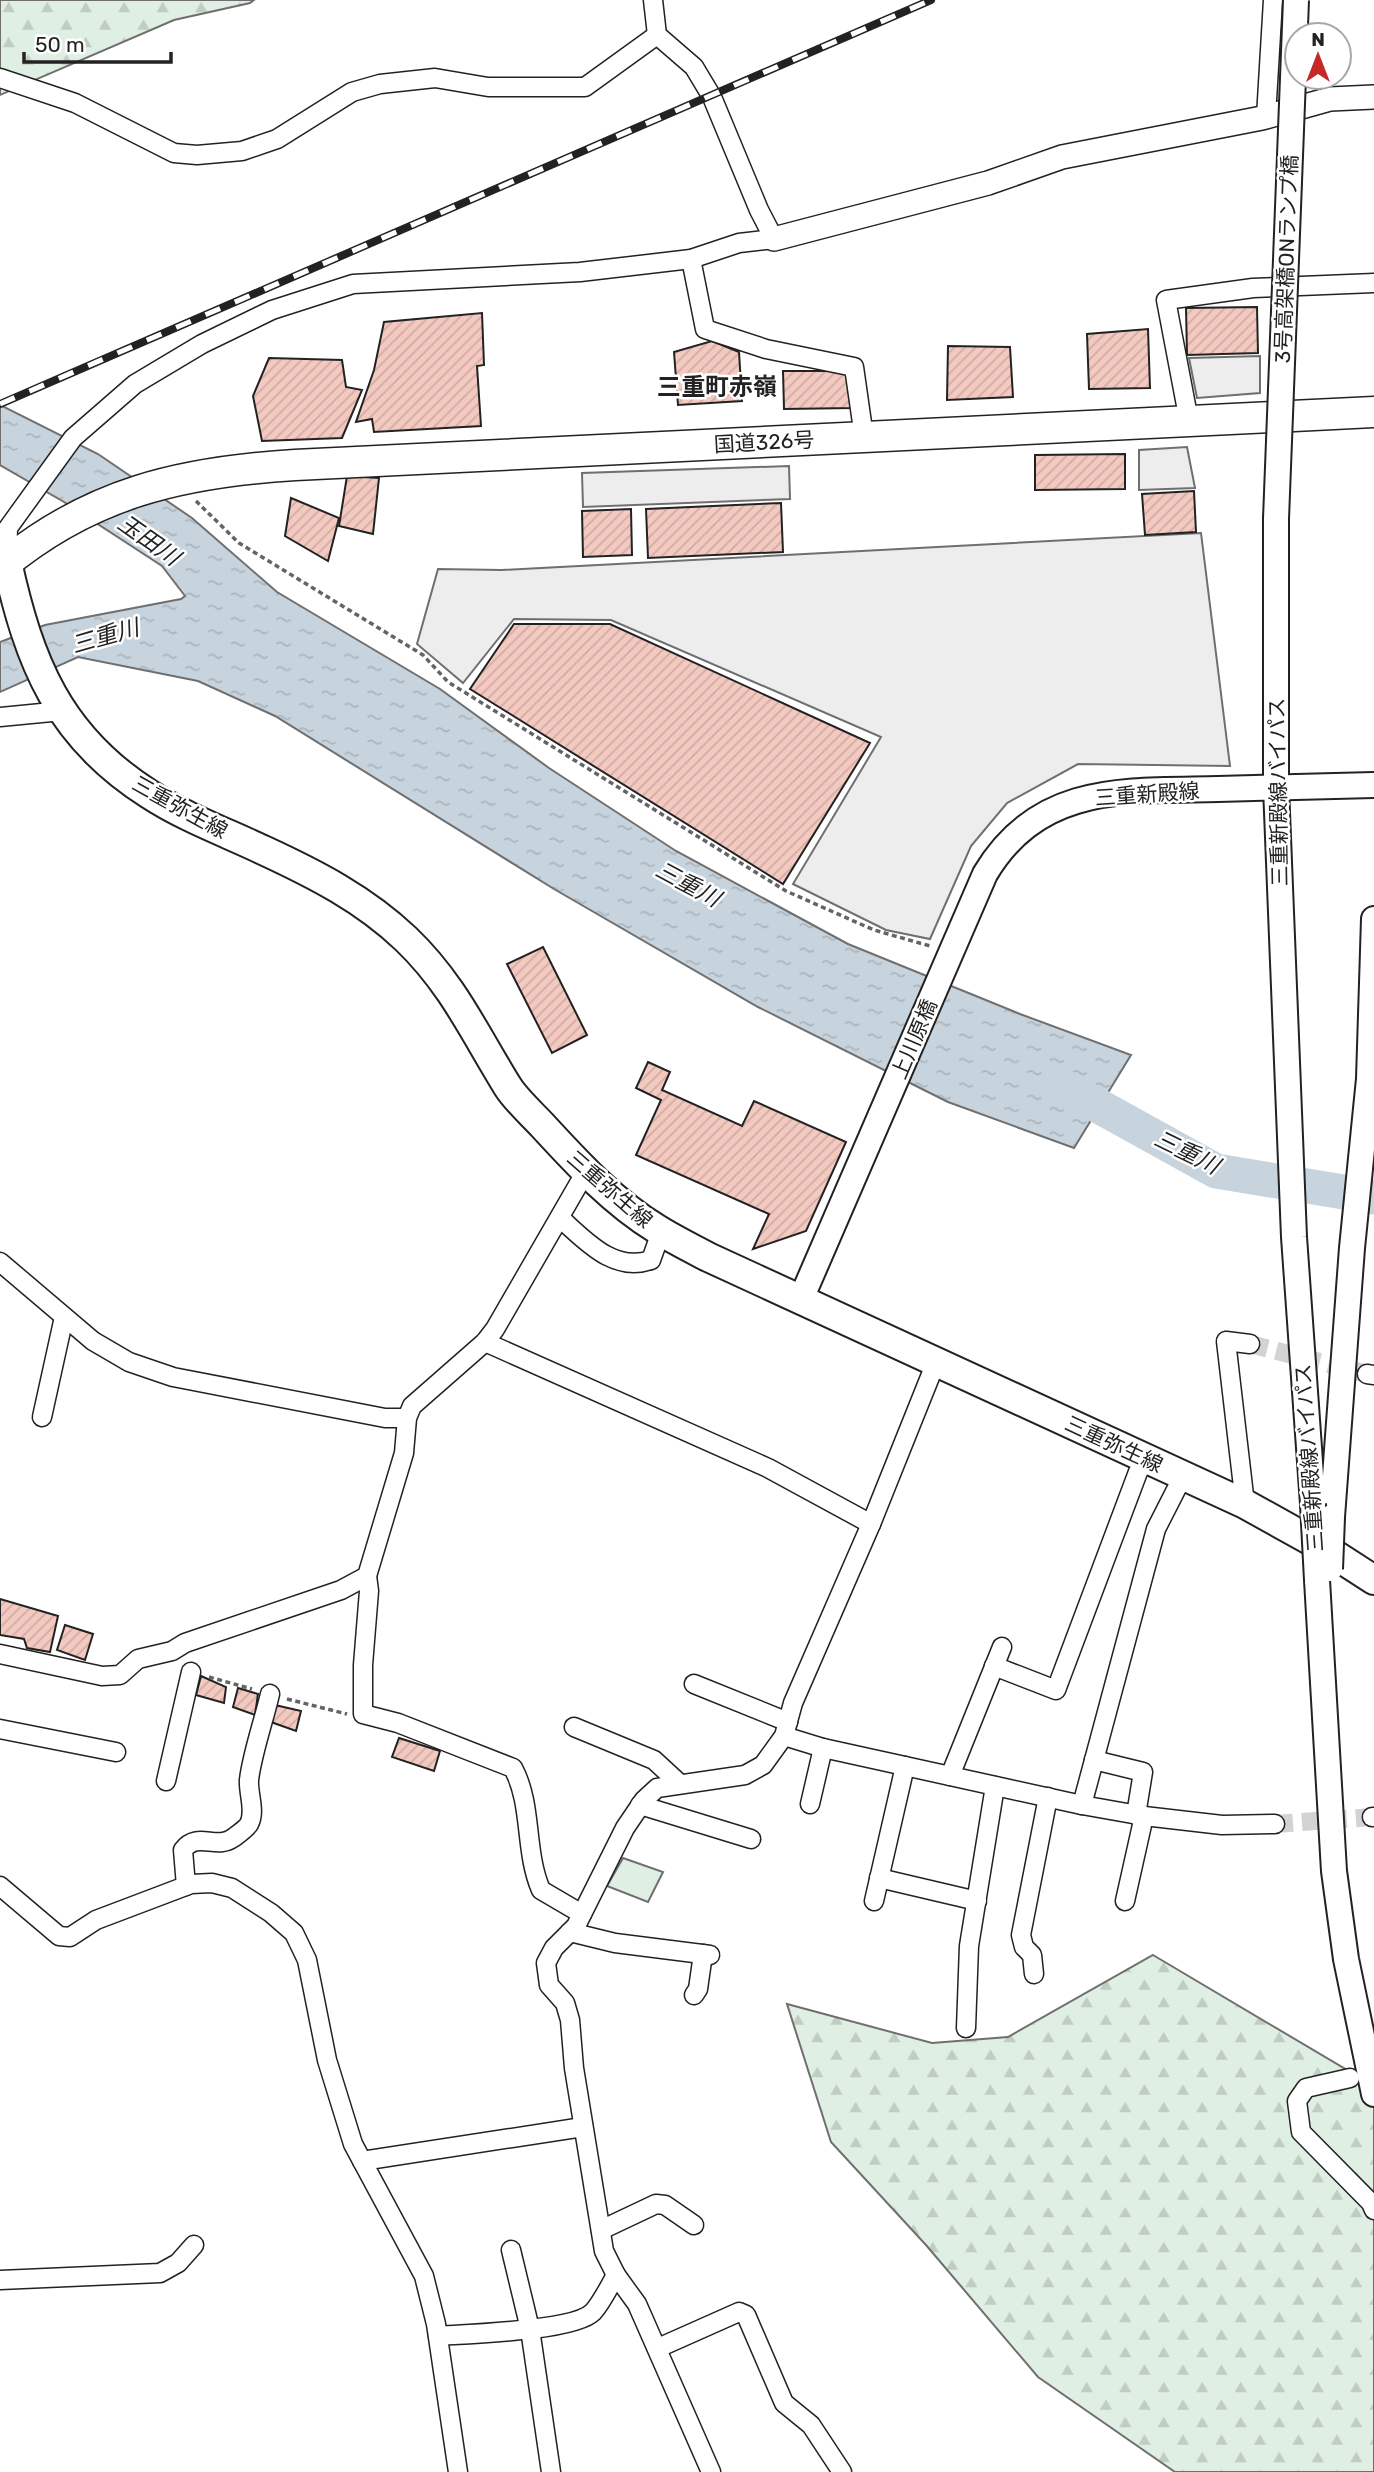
<svg xmlns="http://www.w3.org/2000/svg" width="1374" height="2472" font-family="Rubik,'Noto Sans JP',sans-serif">
  <style>
    .grass { fill: #e0efe3; stroke: #6f6f6f; stroke-width: 2 }
    .forest { fill: url(#forest-firs); stroke: #6f6f6f; stroke-width: 2 }
    .parking { fill: #ededed; stroke: #6f6f6f; stroke-width: 2 }
    .water { fill: url(#water-ripples); stroke: #6f6f6f; stroke-width: 2 }
    .lines { fill: none; stroke-linecap: round; stroke-linejoin: round }
    .river { stroke: #c7d3dd; stroke-width: 35 }
    .building { fill: url(#building-hatch); stroke: #222; stroke-width: 2 }
    .minor-tunnel { stroke: #d3d3d3; stroke-width: 18; stroke-dasharray: 18 9; stroke-linecap: butt }
    .minor-casing { stroke: #222; stroke-width: 21 }
    .tertiary-casing { stroke: #222; stroke-width: 26 }
    .secondary-casing { stroke: #222; stroke-width: 28 }
    .primary-casing { stroke: #222; stroke-width: 32 }
    .trunk-casing { stroke: #222; stroke-width: 33 }
    .path { stroke: #646464; stroke-width: 3.5; stroke-dasharray: 5 3.5; stroke-linecap: butt }
    .minor { stroke: #fff; stroke-width: 18 }
    .tertiary { stroke: #fff; stroke-width: 23 }
    .secondary { stroke: #fff; stroke-width: 24 }
    .primary { stroke: #fff; stroke-width: 28 }
    .trunk { stroke: #fff; stroke-width: 30 }
    .rail-casing { stroke: #222; stroke-width: 8 }
    .rail { stroke: #fff; stroke-width: 5; stroke-dasharray: 16; stroke-linecap: butt }
    .secondary-bridge-casing { stroke: #222; stroke-width: 28; stroke-linecap: butt }
    .secondary-bridge { stroke: #fff; stroke-width: 24 }
    .labels { text-anchor: middle; dominant-baseline: central; stroke-width: 5; stroke-linejoin: round; paint-order: stroke }
    .street-label { font-size: 21px; fill: #222; stroke: #fff }
    .water-label { font-size: 23px; font-style: italic; fill: #222; stroke: #fff }
    .quarter-label { font-size: 24px; font-weight: bold; fill: #222; stroke: #fff }
  </style>
  <defs>
    <pattern id="forest-firs" width="22" height="20" patternUnits="userSpaceOnUse" patternTransform="scale(1.75)"><rect width="22" height="20" fill="#e0efe3"/><path d="M5 1l3.5 6h-7zM16 11l3.5 6h-7z" fill="#c0cdc2"/></pattern>
    <pattern id="water-ripples" width="26" height="14" patternUnits="userSpaceOnUse" patternTransform="scale(1.75)"><rect width="26" height="14" fill="#c7d3dd"/><path d="M2 4q2-2 4 0t4 0M15 11q2-2 4 0t4 0" fill="none" stroke="#abb5bd"/></pattern>
    <pattern id="building-hatch" width="6" height="6" patternUnits="userSpaceOnUse" patternTransform="scale(1.75)"><rect width="6" height="6" fill="#f3c9c0"/><path d="M-1 1l2-2M0 6l6-6M5 7l2-2" fill="none" stroke="#d0aca5"/></pattern>
  </defs>
  <rect width="100%" height="100%" fill="#fff"/>
  <polygon class="grass" points="623,1858 663,1872 648,1902 607,1886"/>
  <g class="forest">
    <polygon points="0,0 254,0 250,3 174,20 0,95"/>
    <polygon points="1153,1955 1374,2086 1374,2472 1175,2472 1038,2377 926,2245 831,2142 787,2004 932,2043 1008,2037"/>
  </g>
  <g class="parking">
    <polygon points="1260,356 1260,393 1197,398 1189,358"/>
    <polygon points="1187,447 1195,488 1139,490 1139,450"/>
    <polygon points="789,466 790,499 583,507 582,473"/>
    <polygon points="1201,533 1230,766 1078,764 1007,803 971,846 930,939 886,930 793,884 881,737 611,620 514,619 463,683 417,644 438,569 502,570"/>
  </g>
  <polygon class="water" points="0,405 98,454 192,518 277,592 440,689 549,768 676,851 848,944 1020,1014 1131,1055 1074,1148 948,1102 758,1007 554,889 275,716 198,681 78,657 0,692 0,642 45,625 181,599 185,596 162,566 64,502 0,465"/>
  <g class="lines">
    <polyline class="river" points="1059,1084 1216,1171 1374,1197"/>
  </g>
  <g class="building">
    <polygon points="1257,307 1258,353 1187,355 1186,308"/>
    <polygon points="482,313 484,365 477,366 481,426 374,432 372,419 356,422 374,370 384,322"/>
    <polygon points="1148,329 1150,388 1089,389 1087,334"/>
    <polygon points="712,341 739,352 742,401 678,405 674,352"/>
    <polygon points="948,346 1010,347 1013,397 947,400"/>
    <polygon points="269,358 342,360 346,387 362,390 342,438 262,441 253,396"/>
    <polygon points="783,371 849,371 853,408 784,409"/>
    <polygon points="1125,454 1125,489 1035,490 1035,455"/>
    <polygon points="347,476 379,478 373,534 339,526"/>
    <polygon points="1194,491 1196,532 1145,535 1142,494"/>
    <polygon points="291,498 339,518 328,561 285,536"/>
    <polygon points="781,503 783,552 648,558 646,509"/>
    <polygon points="631,509 632,555 583,557 582,511"/>
    <polygon points="514,624 610,624 870,743 783,884 470,689"/>
    <polygon points="543,947 587,1035 552,1053 507,964"/>
    <polygon points="648,1062 670,1072 662,1090 742,1126 754,1101 846,1142 806,1231 753,1249 769,1214 636,1155 661,1100 636,1088"/>
    <polygon points="0,1599 58,1616 50,1652 27,1648 24,1639 0,1635"/>
    <polygon points="65,1625 93,1634 85,1660 57,1650"/>
    <polygon points="201,1676 226,1687 224,1703 196,1695"/>
    <polygon points="238,1688 258,1694 255,1715 233,1707"/>
    <polygon points="275,1705 301,1711 296,1731 271,1722"/>
    <polygon points="399,1738 440,1751 434,1771 392,1757"/>
  </g>
  <g class="lines">
    <g class="minor-tunnel">
      <polyline points="1250,1344 1367,1374"/>
      <polyline points="1275,1824 1372,1817"/>
    </g>
    <defs>
      <g id="minor">
        <polyline points="0,78 75,103 174,153 197,155 242,151 277,139 352,92 380,84 435,78 488,87 585,87 657,35"/>
        <polyline points="1266,117 1273,0"/>
        <polyline points="691,259 705,329 766,349 854,367 864,437"/>
        <polyline points="1189,421 1166,300 1253,288 1374,283"/>
        <polyline points="7,562 8,528 73,438 135,384 202,344 272,310 353,284 580,272 691,259 739,243 774,239 759,210 712,97 694,67 657,35 653,0"/>
        <polyline points="0,717 62,711"/>
        <path d="M 560,1218 C 585,1240 613,1273 651,1260 L 661,1232"/>
        <polyline points="0,1262 93,1341 129,1362 173,1377 385,1418 407,1418"/>
        <polyline points="485,1342 768,1468 871,1524"/>
        <polyline points="1367,1374 1374,1375"/>
        <polyline points="42,1417 64,1317"/>
        <polyline points="1245,1504 1226,1341 1250,1344"/>
        <path d="M 367,1576 L 369,1591 L 363,1665 L 363,1714 L 398,1723 L 513,1768 C 533,1805 524,1851 541,1890 L 582,1914"/>
        <polyline points="0,1654 102,1676 120,1675 138,1659 172,1651 185,1643 341,1590 367,1576 404,1453 407,1418 412,1406 485,1342 495,1329 585,1173"/>
        <polyline points="994,1666 1056,1690 1138,1472 1146,1459"/>
        <polyline points="694,1684 788,1722"/>
        <polyline points="574,1727 654,1760 680,1784"/>
        <polyline points="0,1729 116,1752"/>
        <polyline points="784,1736 823,1748 1082,1805 1144,1816 1125,1901"/>
        <polyline points="1094,1760 1143,1772 1136,1815"/>
        <polyline points="950,1776 1002,1647"/>
        <polyline points="166,1781 191,1672"/>
        <polyline points="810,1804 823,1748"/>
        <polyline points="640,1805 751,1839"/>
        <polyline points="1082,1805 1156,1529 1183,1476"/>
        <polyline points="1144,1816 1222,1825 1275,1824"/>
        <polyline points="1372,1817 1374,1817"/>
        <polyline points="879,1878 977,1901"/>
        <polyline points="0,1886 59,1936 70,1937 96,1920 191,1884 212,1883 232,1888 271,1913 294,1933 307,1960 327,2060 353,2144 424,2276 436,2324 458,2472"/>
        <path d="M 186,1886 L 183,1850 C 197,1831 216,1850 233,1838 C 237,1835 247,1828 249,1824 C 256,1811 248,1794 249,1780 C 252,1754 264,1720 270,1694"/>
        <polyline points="874,1901 905,1766"/>
        <polyline points="570,1932 615,1943 710,1955"/>
        <polyline points="1034,1974 1032,1955 1024,1947 1021,1935 1048,1797"/>
        <polyline points="694,1995 698,1989 703,1954"/>
        <polyline points="966,2028 969,1946 995,1786"/>
        <polyline points="1350,2078 1306,2088 1297,2101 1301,2132 1371,2203 1374,2210"/>
        <polyline points="362,2161 583,2127"/>
        <polyline points="601,2230 656,2204 665,2205 694,2225"/>
        <polyline points="511,2250 530,2329 551,2472"/>
        <polyline points="0,2280 160,2273 178,2263 194,2245"/>
        <path d="M 438,2336 C 467,2334 575,2331 593,2312 C 602,2302 609,2287 616,2275"/>
        <polyline points="658,2348 739,2312 746,2315 784,2403 811,2425 842,2472"/>
        <polyline points="711,2472 637,2304 616,2275 604,2251 574,2068 570,2020 565,2003 549,1985 546,1963 554,1948 576,1926 625,1828 644,1800 657,1788 745,1775 763,1765 784,1736 793,1703 871,1524 936,1362"/>
      </g>
      <polyline id="tertiary" points="774,239 988,183 1062,157 1262,118 1330,99 1374,97"/>
      <g id="secondary">
        <polyline points="1276,519 1276,787 1294,1237 1313,1504"/>
        <path d="M 801,1299 L 985,874 C 1039,783 1126,791 1218,789 C 1270,788 1322,786 1374,785"/>
        <polyline points="1332,1517 1352,1248 1369,1079 1374,919"/>
        <polyline points="1317,1580 1334,1871 1346,1959 1374,2094"/>
      </g>
      <path id="primary" d="M 7,562 C 29,662 58,736 149,794 C 184,817 225,832 263,850 C 315,874 364,899 406,939 C 453,984 475,1034 508,1087 C 517,1101 532,1114 543,1126 C 577,1163 614,1203 657,1229 C 673,1239 691,1248 708,1257 L 1245,1504 L 1326,1549 L 1374,1580"/>
      <path id="trunk" d="M 0,568 C 89,493 181,472 295,465 L 1374,412"/>
    </defs>
    <use href="#minor" class="minor-casing"/>
    <use href="#tertiary" class="tertiary-casing"/>
    <use href="#secondary" class="secondary-casing"/>
    <use href="#primary" class="primary-casing"/>
    <use href="#trunk" class="trunk-casing"/>
    <g class="path">
      <polyline points="196,501 239,543 423,655 448,682 786,891 874,930 930,946"/>
      <polyline points="209,1677 252,1689"/>
      <polyline points="287,1699 347,1714"/>
    </g>
    <use href="#minor" class="minor"/>
    <use href="#tertiary" class="tertiary"/>
    <use href="#secondary" class="secondary"/>
    <use href="#primary" class="primary"/>
    <use href="#trunk" class="trunk"/>
    <defs>
      <polyline id="rail" points="0,404 931,0"/>
    </defs>
    <use href="#rail" class="rail-casing"/>
    <use href="#rail" class="rail"/>
    <defs>
      <g id="secondary-bridge">
        <polyline points="1276,519 1296,0"/>
        <polyline points="1313,1504 1317,1580"/>
        <polyline points="1330,1569 1332,1517"/>
      </g>
    </defs>
    <use href="#secondary-bridge" class="secondary-bridge-casing"/>
    <use href="#secondary-bridge" class="secondary-bridge"/>
  </g>
  <g class="labels">
    <g class="street-label">
      <text transform="translate(1286 259) rotate(-88)">3号高架橋ONランプ橋</text>
      <text transform="translate(764 442) rotate(-3)">国道326号</text>
      <text transform="translate(1278 792) rotate(-91)">三重新殿線バイパス</text>
      <text transform="translate(1147 794) rotate(-4)">三重新殿線</text>
      <text transform="translate(180 807) rotate(29)">三重弥生線</text>
      <text transform="translate(914 1039) rotate(-67)">上川原橋</text>
      <text transform="translate(610 1189) rotate(41)">三重弥生線</text>
      <text transform="translate(1114 1444) rotate(25)">三重弥生線</text>
      <text transform="translate(1309 1458) rotate(-94)">三重新殿線バイパス</text>
    </g>
    <g class="water-label">
      <text transform="translate(149 540) rotate(35)">玉田川</text>
      <text transform="translate(105 636) rotate(-16)">三重川</text>
      <text transform="translate(688 884) rotate(28)">三重川</text>
      <text transform="translate(1187 1152) rotate(26)">三重川</text>
    </g>
    <g class="quarter-label">
      <text x="717" y="387">三重町赤嶺</text>
    </g>
  </g>
  <g transform="translate(1318 56)"><circle r="33" fill="#ffffff" stroke="#a7a7a7" stroke-width="2"/>
  <path d="M0-5L12 26L0 18L-12 26Z" fill="#c62828"/>
  <text y="-10" font-size="19" font-weight="bold" text-anchor="middle" fill="#222222">N</text>
  </g>
  <path d="M24 52v10h147v-10" fill="none" stroke="#222222" stroke-width="3.5"/>
  <text x="35" y="52" font-size="21" fill="#222222" stroke="#ffffff" stroke-width="5" paint-order="stroke">50 m</text>
</svg>
